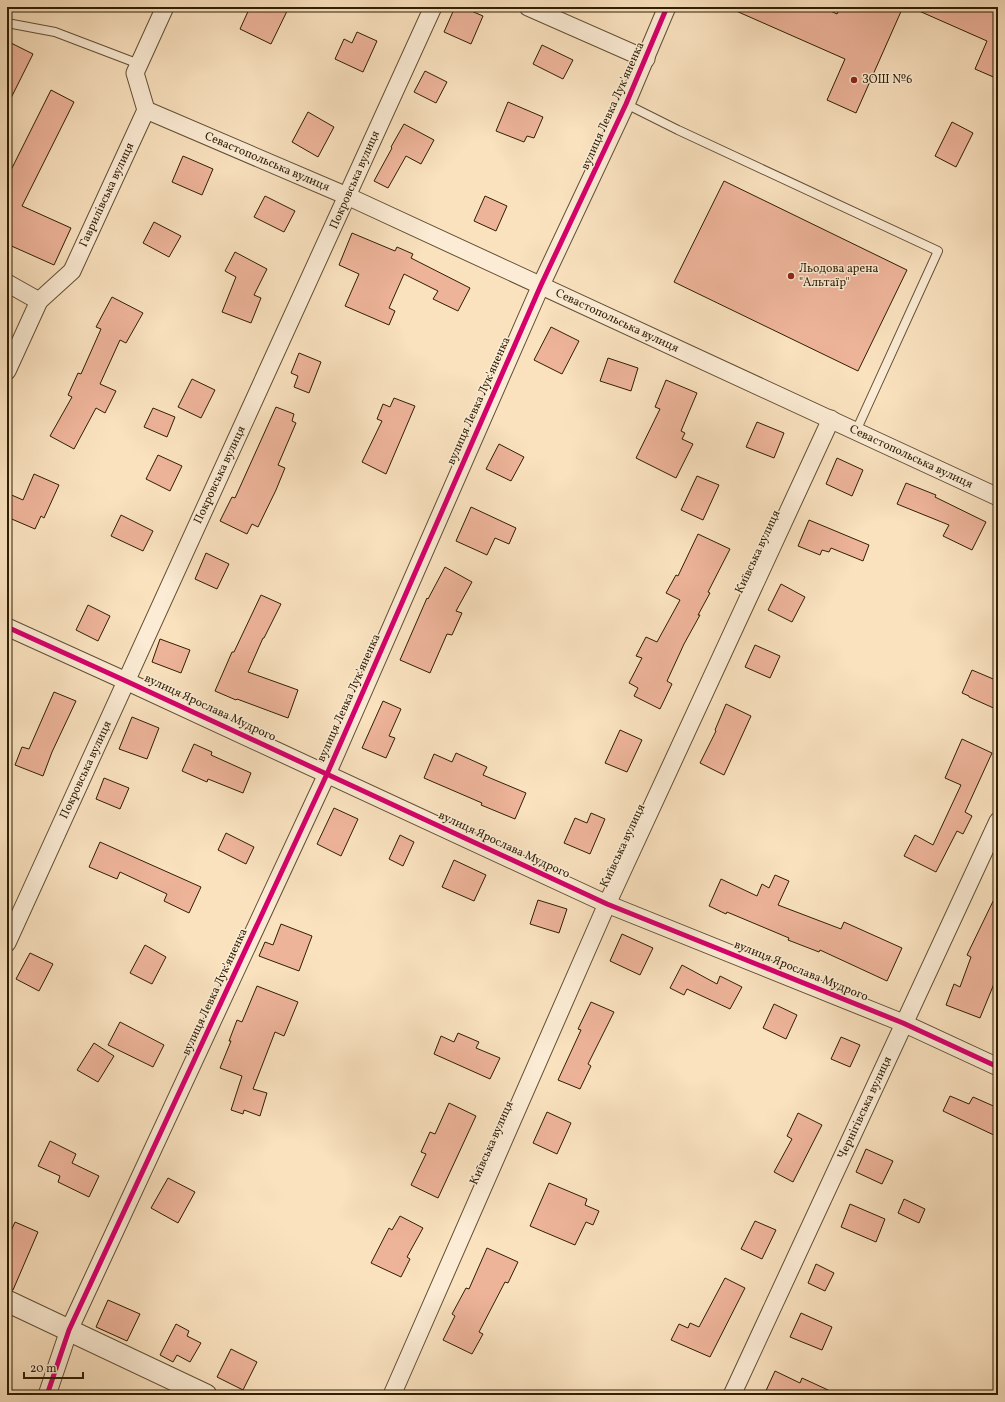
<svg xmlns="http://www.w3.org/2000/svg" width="1005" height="1402" font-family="Vollkorn,serif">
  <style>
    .building { fill: #eeb49a; stroke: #2f1e04 }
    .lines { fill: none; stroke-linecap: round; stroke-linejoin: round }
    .service-casing { stroke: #624f33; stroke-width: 10 }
    .minor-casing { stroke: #624f33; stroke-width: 19 }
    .tertiary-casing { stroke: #624f33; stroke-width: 23 }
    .service { stroke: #fcecd5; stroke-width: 8 }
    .minor { stroke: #fcecd5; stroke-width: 17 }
    .tertiary { stroke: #fcecd5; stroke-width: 21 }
    .cycleway-casing { stroke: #fcecd5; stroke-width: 8 }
    .cycleway { stroke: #d6006c; stroke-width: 5 }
    .poi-dot { fill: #8f2418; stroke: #fcecd5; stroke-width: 1.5 }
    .labels { text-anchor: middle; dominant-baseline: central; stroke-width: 3; stroke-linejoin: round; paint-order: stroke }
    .poi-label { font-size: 12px; fill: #2f1e04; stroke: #fcecd5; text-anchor: start }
    .street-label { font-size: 12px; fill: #2f1e04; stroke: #fcecd5 }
  </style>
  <rect width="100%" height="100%" fill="#fae2bf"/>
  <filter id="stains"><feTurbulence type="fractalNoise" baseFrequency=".005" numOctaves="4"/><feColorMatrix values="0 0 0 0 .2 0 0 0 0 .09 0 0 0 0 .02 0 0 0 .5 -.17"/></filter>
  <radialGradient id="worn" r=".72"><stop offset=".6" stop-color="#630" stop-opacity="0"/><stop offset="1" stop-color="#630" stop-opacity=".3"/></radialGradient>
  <g class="building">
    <polygon points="250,7 289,7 271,44 240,29"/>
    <polygon points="455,7 462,7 483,16 471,44 444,32"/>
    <polygon points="727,7 822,7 837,14 841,7 903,7 856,113 827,100 845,59"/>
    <polygon points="910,7 998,7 998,79 975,69 987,41"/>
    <polygon points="357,32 377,41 363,72 335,59 344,39 352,43"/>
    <polygon points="7,41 33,54 7,106"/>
    <polygon points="542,45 573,60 563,79 533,64"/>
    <polygon points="425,71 447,82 436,103 414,92"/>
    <polygon points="51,90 74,102 22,206 71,228 54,265 7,244 7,178"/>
    <polygon points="508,102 543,117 534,138 527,136 524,142 496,131"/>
    <polygon points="308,112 334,127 318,157 292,142"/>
    <polygon points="952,122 973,133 956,167 935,156"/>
    <polygon points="404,124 434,140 421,164 406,156 388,188 374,181 392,148 391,147"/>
    <polygon points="183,156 213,169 202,195 172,182"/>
    <polygon points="724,181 907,270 858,371 674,282"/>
    <polygon points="265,196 295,211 284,232 254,217"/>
    <polygon points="485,196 507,206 496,231 474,221"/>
    <polygon points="154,222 181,236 169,257 143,243"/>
    <polygon points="352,233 395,251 397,247 413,254 411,258 470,288 458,311 433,299 438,291 404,274 389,308 395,311 389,325 345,306 359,274 339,265"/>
    <polygon points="235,252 267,269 254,295 261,298 251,323 222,312 236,277 225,271"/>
    <polygon points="112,297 143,313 126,343 120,340 100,384 116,391 105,413 96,408 74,449 50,436 72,397 68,395 78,373 81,374 101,329 96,327"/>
    <polygon points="551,327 579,341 562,374 534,360"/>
    <polygon points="299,353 321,362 309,393 294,387 298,376 291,373"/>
    <polygon points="608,358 638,368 631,391 600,381"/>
    <polygon points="192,379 215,390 201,418 178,407"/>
    <polygon points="666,380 697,393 681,431 685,433 682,439 693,444 676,478 636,458 660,409 655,407"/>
    <polygon points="394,398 415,406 386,474 362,462 382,421 377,419 383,404 390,407"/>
    <polygon points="276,407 294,414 292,421 296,423 278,465 285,468 276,490 258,527 252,524 247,534 220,521 232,497 235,498"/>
    <polygon points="153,408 175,417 167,437 144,427"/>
    <polygon points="757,422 784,433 774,458 746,447"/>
    <polygon points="499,444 524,457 511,481 486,469"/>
    <polygon points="158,455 182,466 170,491 146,479"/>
    <polygon points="837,458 863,470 852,496 826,484"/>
    <polygon points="34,474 59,485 44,518 41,516 35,529 7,517 7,493 23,500"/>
    <polygon points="697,476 719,485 703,520 681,510"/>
    <polygon points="906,483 936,495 935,497 986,522 972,550 943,536 949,525 897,504"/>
    <polygon points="471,507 516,528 509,544 495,538 487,555 456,541"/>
    <polygon points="121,515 153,531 143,551 111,536"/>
    <polygon points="809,520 869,545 863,561 831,548 829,552 822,550 820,555 798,546"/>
    <polygon points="698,534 730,549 708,592 710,593 698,615 700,615 684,644 667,681 672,684 660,709 634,696 638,688 629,683 642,658 636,656 646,637 657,642 680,600 666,593 676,575 678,576"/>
    <polygon points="206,553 229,564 217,589 195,579"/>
    <polygon points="445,567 472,582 456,611 462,613 452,635 447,634 430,673 400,660 427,598 428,599"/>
    <polygon points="781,584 805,597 792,622 768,610"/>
    <polygon points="261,595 281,604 264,638 263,638 248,672 298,690 288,718 237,699 236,700 215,691 232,652 234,652"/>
    <polygon points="88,605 110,616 98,641 76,630"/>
    <polygon points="160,639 190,650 181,673 152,662"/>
    <polygon points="755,645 780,656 770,678 745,667"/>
    <polygon points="972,670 998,681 998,710 969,697 969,696 962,693"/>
    <polygon points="54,692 76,701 52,752 43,776 15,765 22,747 29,749"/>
    <polygon points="383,701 401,709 389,736 395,738 386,758 362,748"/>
    <polygon points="726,704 751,716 724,775 700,763 716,731 715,730"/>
    <polygon points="132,717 159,728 147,759 119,749"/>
    <polygon points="620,730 642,740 627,772 605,763"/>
    <polygon points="962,739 992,753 965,812 972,816 963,834 957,831 936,872 904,856 915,835 933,845 961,785 945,778"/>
    <polygon points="194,744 212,752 211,755 251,773 243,793 208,779 207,782 182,771"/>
    <polygon points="456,753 487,767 483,775 526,793 515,819 481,805 482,803 424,778 434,754 452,762"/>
    <polygon points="104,778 129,788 120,809 96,799"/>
    <polygon points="334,808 358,819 341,856 317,844"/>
    <polygon points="591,813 605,819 590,854 564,843 575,818 587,823"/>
    <polygon points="226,833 254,847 246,864 218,850"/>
    <polygon points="400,835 414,842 403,866 389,859"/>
    <polygon points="100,842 201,887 189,913 164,901 167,894 120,872 117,879 89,867"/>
    <polygon points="454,860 486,875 474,901 442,887"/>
    <polygon points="775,875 789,881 778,905 841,929 844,922 902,948 887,981 820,950 819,952 788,940 789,938 727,912 726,914 709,906 721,879 757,896 762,884 769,888"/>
    <polygon points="998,891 998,974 980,1018 946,1005 954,984 960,987 971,957 967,955"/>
    <polygon points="538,900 567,909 559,933 530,924"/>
    <polygon points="281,924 312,936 299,971 259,956 265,942 273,945"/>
    <polygon points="622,934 653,948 640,975 610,961"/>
    <polygon points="145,945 166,957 152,984 130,973"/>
    <polygon points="30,953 53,964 39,991 16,979"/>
    <polygon points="682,965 717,984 720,976 742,987 730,1009 687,989 684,995 670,988"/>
    <polygon points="257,986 298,1002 284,1036 275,1032 253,1089 267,1093 260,1116 244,1110 243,1114 231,1110 242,1076 220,1068 231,1041 229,1041 237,1020 242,1022"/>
    <polygon points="591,1002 614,1012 588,1064 591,1066 580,1089 558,1080 581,1030 578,1029"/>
    <polygon points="774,1004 797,1015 786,1039 763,1028"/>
    <polygon points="120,1022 164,1045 153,1067 108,1045"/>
    <polygon points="458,1033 479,1042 476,1048 500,1058 490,1079 434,1054 441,1036 454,1042"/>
    <polygon points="841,1037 860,1045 850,1067 831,1059"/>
    <polygon points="94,1043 114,1056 98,1082 77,1070"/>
    <polygon points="950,1096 969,1104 973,1097 998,1108 998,1137 943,1111"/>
    <polygon points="449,1103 476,1116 438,1198 411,1185 426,1154 421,1152 430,1132 435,1134"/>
    <polygon points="547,1112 571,1123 557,1154 533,1143"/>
    <polygon points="798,1113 822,1125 793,1182 774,1172 792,1139 787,1136"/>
    <polygon points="50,1141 76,1154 72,1163 99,1176 89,1197 58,1182 60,1176 38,1166"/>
    <polygon points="866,1149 893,1161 882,1184 856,1172"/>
    <polygon points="168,1178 195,1192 178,1223 151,1208"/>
    <polygon points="549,1183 587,1199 585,1205 599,1211 593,1225 586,1222 575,1245 530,1226"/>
    <polygon points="904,1199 925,1209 919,1223 898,1213"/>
    <polygon points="850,1204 885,1219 876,1242 841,1227"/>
    <polygon points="400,1216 423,1228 407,1257 410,1259 401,1277 371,1263 389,1228 392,1230"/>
    <polygon points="755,1221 776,1230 762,1259 741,1249"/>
    <polygon points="15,1222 38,1232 13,1290 7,1289 7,1240"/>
    <polygon points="487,1248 518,1262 508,1283 505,1282 479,1332 483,1334 472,1354 443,1340 455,1316 452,1314 466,1288 469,1289"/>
    <polygon points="816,1264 834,1273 825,1291 808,1283"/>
    <polygon points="725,1278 745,1288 710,1357 671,1340 679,1324 688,1328 690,1323 699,1327"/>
    <polygon points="108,1300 140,1314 127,1341 96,1327"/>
    <polygon points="801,1313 832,1327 822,1350 790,1337"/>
    <polygon points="176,1324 189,1331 187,1336 201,1343 190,1362 177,1355 173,1362 160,1355"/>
    <polygon points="231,1349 257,1362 243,1390 217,1377"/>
    <polygon points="775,1371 800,1383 802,1378 839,1395 764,1395"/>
  </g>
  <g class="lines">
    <defs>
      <g id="service">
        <polyline points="7,23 55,32 139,64"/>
        <polyline points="626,104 678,130 938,251 856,431"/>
      </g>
      <g id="minor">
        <polyline points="528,7 646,59"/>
        <polyline points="146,110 347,196 998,497"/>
        <polyline points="7,283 39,301"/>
        <polyline points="7,371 39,301 72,271 146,110 135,73 165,7"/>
        <polyline points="7,627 126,681 607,904 903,1023 998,1067"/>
        <polyline points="7,943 433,7"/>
        <polyline points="47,1395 69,1330 327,774 541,285 626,104 667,7"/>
        <polyline points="392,1395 607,904 831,419"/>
        <polyline points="732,1395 998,821"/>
      </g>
      <polyline id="tertiary" points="7,1301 206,1395"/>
    </defs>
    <use href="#service" class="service-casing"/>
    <use href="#minor" class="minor-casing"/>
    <use href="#tertiary" class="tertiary-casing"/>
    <use href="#service" class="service"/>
    <use href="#minor" class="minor"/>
    <use href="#tertiary" class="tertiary"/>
    <defs>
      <g id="cycleway">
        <polyline points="7,627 126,681 607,904 903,1023 998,1067"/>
        <polyline points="47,1395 69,1330 327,774 541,285 626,104 667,7"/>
      </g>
    </defs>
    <use href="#cycleway" class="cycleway-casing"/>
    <use href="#cycleway" class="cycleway"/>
  </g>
  <g class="poi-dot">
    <circle cx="854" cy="80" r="4"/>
    <circle cx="791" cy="276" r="4"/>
  </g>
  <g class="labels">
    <g class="poi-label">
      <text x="862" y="80">ЗОШ №6</text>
      <text x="799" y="269">Льодова арена<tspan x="799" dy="14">"Альтаїр"</tspan></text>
    </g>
    <g class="street-label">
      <text transform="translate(613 106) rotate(-66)">вулиця Левка Лук'яненка</text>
      <text transform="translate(267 162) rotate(23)">Севастопольська вулиця</text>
      <text transform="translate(355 180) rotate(-66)">Покровська вулиця</text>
      <text transform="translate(107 195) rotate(-65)">Гаврилівська вулиця</text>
      <text transform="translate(617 321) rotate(25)">Севастопольська вулиця</text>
      <text transform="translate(479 401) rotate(-66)">вулиця Левка Лук'яненка</text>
      <text transform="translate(911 457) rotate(25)">Севастопольська вулиця</text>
      <text transform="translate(220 475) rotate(-65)">Покровська вулиця</text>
      <text transform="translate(758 552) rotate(-65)">Київська вулиця</text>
      <text transform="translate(349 698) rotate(-66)">вулиця Левка Лук'яненка</text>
      <text transform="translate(210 708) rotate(25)">вулиця Ярослава Мудрого</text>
      <text transform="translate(86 770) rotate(-65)">Покровська вулиця</text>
      <text transform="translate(504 845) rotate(25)">вулиця Ярослава Мудрого</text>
      <text transform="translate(623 846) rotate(-65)">Київська вулиця</text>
      <text transform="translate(801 971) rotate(22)">вулиця Ярослава Мудрого</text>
      <text transform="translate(215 992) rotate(-65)">вулиця Левка Лук'яненка</text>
      <text transform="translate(865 1108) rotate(-65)">Чернігівська вулиця</text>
      <text transform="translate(492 1143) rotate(-66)">Київська вулиця</text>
    </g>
  </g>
  <rect width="1005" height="1402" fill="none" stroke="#fae2bf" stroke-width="24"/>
  <rect x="8" y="8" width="989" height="1386" fill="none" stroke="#2f1e04" stroke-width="2"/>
  <rect x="12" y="12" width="981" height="1378" fill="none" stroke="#2f1e04"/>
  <path d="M24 1372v6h59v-6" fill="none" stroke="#2f1e04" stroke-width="2"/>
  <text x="30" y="1372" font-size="12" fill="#2f1e04" stroke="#fcecd5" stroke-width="3" paint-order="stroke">20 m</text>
  <rect width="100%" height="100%" filter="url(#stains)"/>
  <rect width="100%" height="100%" fill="url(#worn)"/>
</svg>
